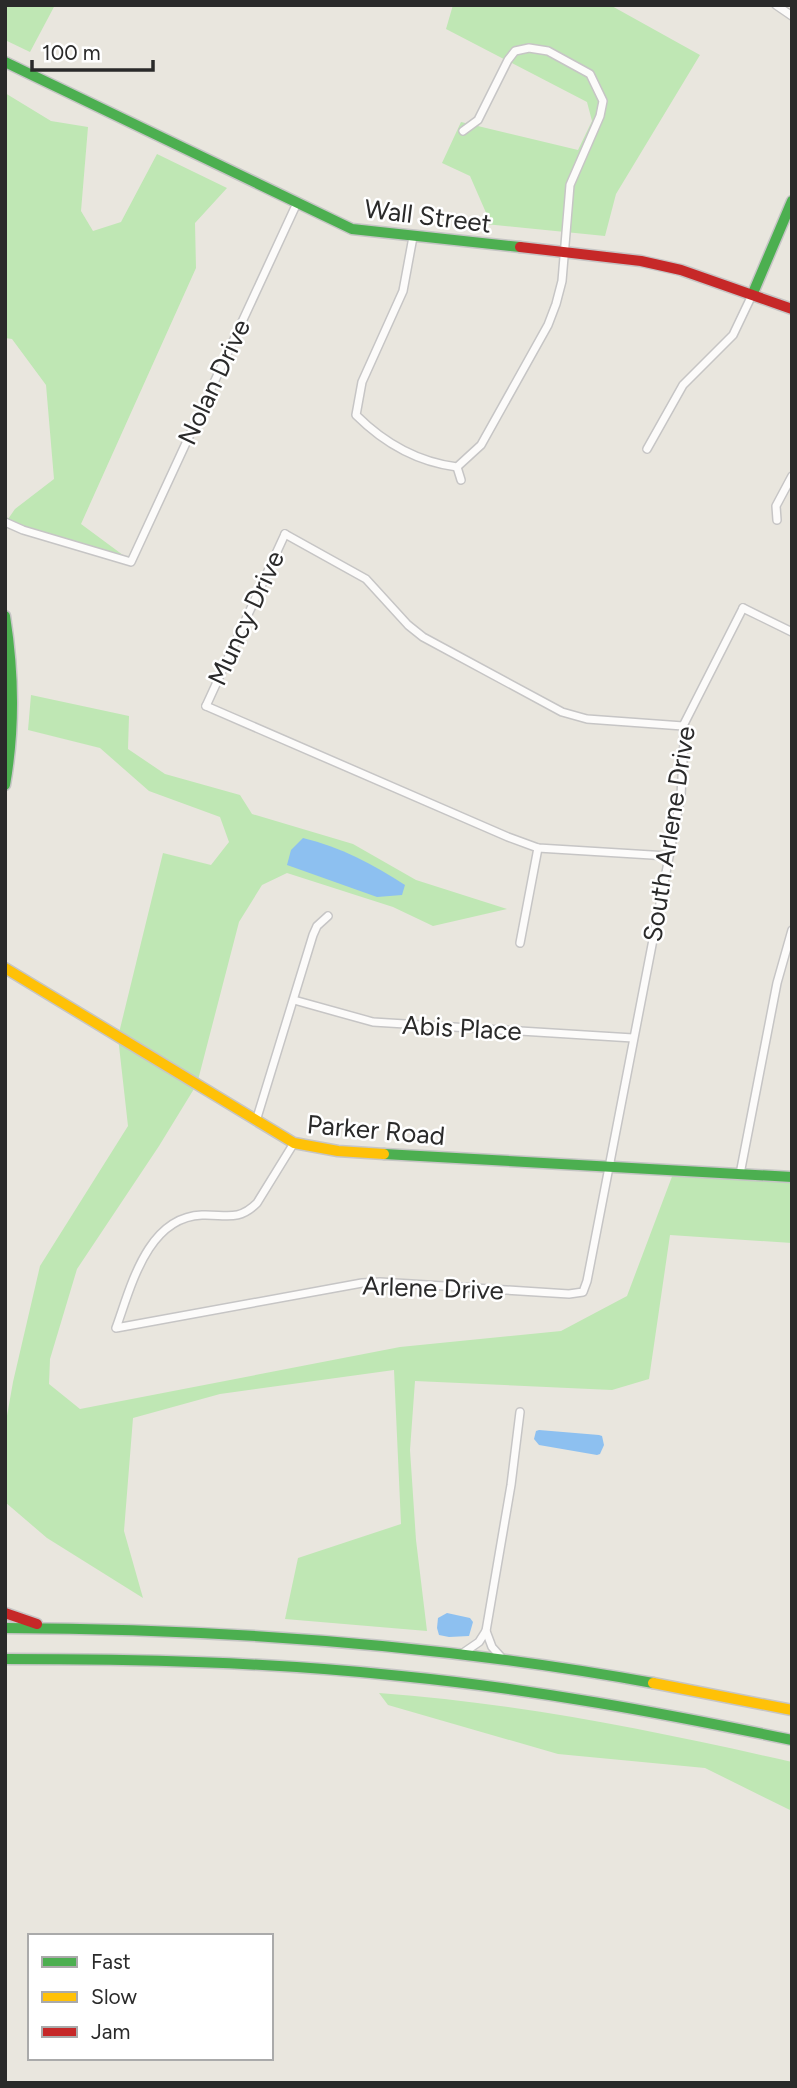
<svg xmlns="http://www.w3.org/2000/svg" width="797" height="2088" font-family="Figtree,sans-serif">
  <style>
    .green { fill: #bfe7b4 }
    .water { fill: #8dc0f0 }
    .lines { fill: none; stroke-linecap: round; stroke-linejoin: round }
    .street-casing { stroke: #c6c5c5; stroke-width: 10 }
    .fast-casing { stroke: #c6c5c5; stroke-width: 13 }
    .slow-casing { stroke: #c6c5c5; stroke-width: 13 }
    .jam-casing { stroke: #c6c5c5; stroke-width: 13 }
    .street { stroke: #fcfbfa; stroke-width: 7 }
    .fast { stroke: #4caf50; stroke-width: 10 }
    .slow { stroke: #ffc107; stroke-width: 10 }
    .jam { stroke: #c62828; stroke-width: 10 }
    .labels { text-anchor: middle; dominant-baseline: central; stroke-width: 5; stroke-linejoin: round; paint-order: stroke }
    .street-label { font-size: 26px; fill: #2a2a2a; stroke: #fff }
  </style>
  <rect width="100%" height="100%" fill="#e9e6de"/>
  <g class="green">
    <polygon points="6,5 55,5 30,52 5,40"/>
    <polygon points="453,5 610,5 700,55 616,194 605,236 485,224 487,215 470,176 442,163 461,122 578,150 592,121 587,102 446,29"/>
    <polygon points="5,93 51,121 88,127 81,211 93,231 121,222 157,154 227,188 195,223 196,268 81,524 131,561 6,522 15,509 54,479 46,385 12,339 5,338"/>
    <polygon points="31,695 129,716 128,749 165,774 240,795 252,814 353,844 416,880 507,909 433,926 393,907 287,873 262,885 239,922 197,1084 159,1146 77,1269 50,1359 49,1384 80,1409 400,1347 561,1331 627,1296 676,1166 792,1172 792,1243 670,1235 649,1379 612,1390 415,1381 410,1450 416,1540 427,1631 285,1619 298,1558 401,1524 394,1370 220,1394 133,1418 124,1531 143,1598 47,1538 5,1502 5,1427 13,1382 40,1266 128,1126 118,1037 163,853 211,865 229,842 220,817 149,791 100,748 28,730"/>
    <path d="M 379,1693 C 518,1703 656,1731 792,1762 L 792,1811 L 705,1768 L 558,1754 L 388,1705 Z"/>
  </g>
  <g class="water">
    <path d="M 303,838 C 341,847 372,864 405,885 L 402,895 L 377,897 L 287,865 L 291,850 Z"/>
    <polygon points="539,1430 599,1435 602,1436 604,1445 600,1454 597,1455 539,1445 534,1439 536,1431"/>
    <polygon points="447,1613 470,1618 473,1622 469,1636 449,1637 439,1635 437,1628 438,1618"/>
  </g>
  <g class="lines">
    <defs>
      <g id="street">
        <polyline points="776,5 792,16"/>
        <path d="M 413,237 L 403,291 L 362,382 L 356,415 C 384,443 418,462 457,467 L 481,445 L 548,325 L 556,304 L 562,281 L 570,185 L 600,116 L 603,101 L 590,74 L 548,51 L 529,48 L 515,51 L 508,60 L 478,120 L 463,131"/>
        <polyline points="647,449 683,385 733,335 753,293"/>
        <polyline points="457,467 461,480"/>
        <polyline points="777,520 776,506 792,476"/>
        <polyline points="5,522 23,530 131,562 297,203"/>
        <polyline points="285,534 366,579 408,625 423,637 562,712 587,719 683,726"/>
        <polyline points="743,608 792,632"/>
        <polyline points="206,706 508,837 538,848 668,856"/>
        <polyline points="206,706 285,534"/>
        <polyline points="520,943 538,848"/>
        <polyline points="294,1000 373,1022 633,1038"/>
        <polyline points="256,1121 313,935 317,926 328,916"/>
        <path d="M 294,1143 L 257,1203 C 238,1222 225,1214 202,1215 C 147,1217 131,1287 116,1328 L 362,1283 L 380,1282 L 569,1294 L 583,1292 L 587,1281 L 681,795 L 684,742 L 683,726 L 743,608"/>
        <polyline points="740,1174 777,983 792,930"/>
        <polyline points="486,1631 492,1647 501,1657"/>
        <polyline points="463,1653 479,1642 486,1631 511,1485 520,1412"/>
      </g>
      <g id="fast">
        <polyline points="5,62 352,229 520,247"/>
        <polyline points="753,293 792,201"/>
        <path d="M 5,616 C 14,673 15,728 5,785"/>
        <polyline points="384,1154 792,1177"/>
        <path d="M 5,1628 C 223,1629 439,1644 653,1683"/>
        <path d="M 5,1659 C 137,1659 269,1662 401,1676 C 533,1689 663,1713 792,1740"/>
      </g>
      <g id="slow">
        <polyline points="5,968 294,1143 338,1151 384,1154"/>
        <polyline points="653,1683 792,1710"/>
      </g>
      <g id="jam">
        <polyline points="520,247 641,261 681,270 792,309"/>
        <polyline points="5,1613 37,1624"/>
      </g>
    </defs>
    <use href="#street" class="street-casing"/>
    <use href="#fast" class="fast-casing"/>
    <use href="#slow" class="slow-casing"/>
    <use href="#jam" class="jam-casing"/>
    <use href="#street" class="street"/>
    <use href="#fast" class="fast"/>
    <use href="#slow" class="slow"/>
    <use href="#jam" class="jam"/>
  </g>
  <g class="labels">
    <g class="street-label">
      <text transform="translate(428 216) rotate(7)">Wall Street</text>
      <text transform="translate(214 382) rotate(-65)">Nolan Drive</text>
      <text transform="translate(246 618) rotate(-65)">Muncy Drive</text>
      <text transform="translate(669 834) rotate(-81)">South Arlene Drive</text>
      <text transform="translate(462 1028) rotate(3)">Abis Place</text>
      <text transform="translate(376 1130) rotate(5)">Parker Road</text>
      <text transform="translate(433 1288) rotate(2)">Arlene Drive</text>
    </g>
  </g>
  <rect width="797" height="2088" fill="none" stroke="#2a2a2a" stroke-width="14"/>
  <rect x="28" y="1934" width="245" height="126" fill="#ffffff" stroke="#aaaaaa" stroke-width="2"/>
  <rect x="42" y="1957" width="35" height="10" fill="#4caf50" stroke="#aaaaaa" stroke-width="2"/>
  <text x="91" y="1969" font-size="21" fill="#2a2a2a">Fast</text>
  <rect x="42" y="1992" width="35" height="10" fill="#ffc107" stroke="#aaaaaa" stroke-width="2"/>
  <text x="91" y="2004" font-size="21" fill="#2a2a2a">Slow</text>
  <rect x="42" y="2027" width="35" height="10" fill="#c62828" stroke="#aaaaaa" stroke-width="2"/>
  <text x="91" y="2039" font-size="21" fill="#2a2a2a">Jam</text>
  <path d="M32 60v10h121v-10" fill="none" stroke="#2a2a2a" stroke-width="3.5"/>
  <text x="42" y="60" font-size="21" fill="#2a2a2a" stroke="#ffffff" stroke-width="5" paint-order="stroke">100 m</text>
</svg>
